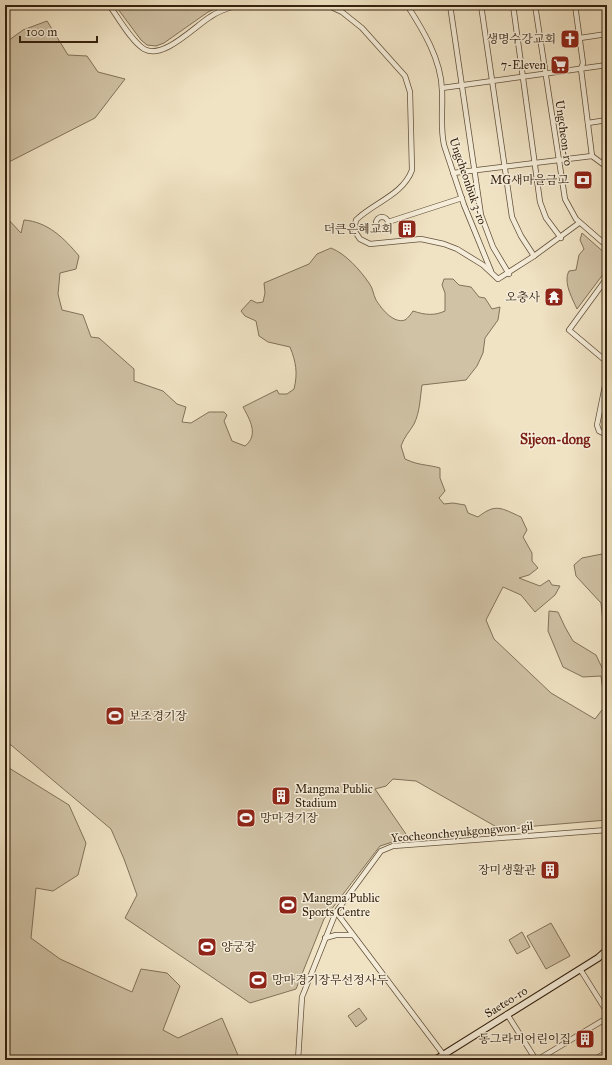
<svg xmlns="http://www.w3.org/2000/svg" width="612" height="1065" font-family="'IM FELL Great Primer','Noto Serif KR',serif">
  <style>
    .green { fill: #d0c2a5; stroke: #82725a }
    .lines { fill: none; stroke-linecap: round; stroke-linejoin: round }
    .street-casing { stroke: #63523c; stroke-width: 6 }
    .secondary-casing { stroke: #34210e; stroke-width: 8 }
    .street { stroke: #f5edd9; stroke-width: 4.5 }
    .secondary { stroke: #f5edd9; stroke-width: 6 }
    .labels { text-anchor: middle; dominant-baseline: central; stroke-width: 3; stroke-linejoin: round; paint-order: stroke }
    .poi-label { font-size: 12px; fill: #34210e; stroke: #f5edd9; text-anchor: end }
    .street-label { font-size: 12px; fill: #34210e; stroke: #f5edd9 }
    .quarter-label { font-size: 14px; font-weight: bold; fill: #7a1f14; stroke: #f5edd9 }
  </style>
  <rect width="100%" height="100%" fill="#f0e3c4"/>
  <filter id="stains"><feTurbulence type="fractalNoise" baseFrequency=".005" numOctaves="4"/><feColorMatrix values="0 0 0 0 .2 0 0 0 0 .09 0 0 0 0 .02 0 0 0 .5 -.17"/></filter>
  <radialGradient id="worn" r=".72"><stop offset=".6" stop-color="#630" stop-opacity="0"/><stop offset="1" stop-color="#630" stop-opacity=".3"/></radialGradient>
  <g class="green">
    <polygon points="115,5 223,5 208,12 164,43 156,46 147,45 141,40"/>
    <polygon points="47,21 68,55 87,56 98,72 125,79 95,118 5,164 5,43 23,30"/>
    <path d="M 5,216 L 21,233 L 24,220 C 48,222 64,238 79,256 L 76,269 L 60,273 L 58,294 L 62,310 L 83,315 L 91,337 L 99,338 L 134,369 L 134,381 L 163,391 L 177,404 L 186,407 L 182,422 L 191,423 L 209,412 L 224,412 L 227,415 L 224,421 L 232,441 L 245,446 C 259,435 250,420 243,407 L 277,390 L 279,394 L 287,394 L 294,389 C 298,373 296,362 290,347 L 268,342 L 259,336 L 256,321 L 245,316 L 241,311 L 251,300 L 257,303 L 263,302 L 265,293 L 264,283 L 309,264 L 317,254 L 331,248 C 346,254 360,270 369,283 C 373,288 373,294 376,300 C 381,308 393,324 405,320 C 408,318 411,314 413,311 C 425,315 434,316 445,311 L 445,293 L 442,285 L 444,279 L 453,279 L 459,285 L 471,287 L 479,297 L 485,298 L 492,309 L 500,307 L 498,320 L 485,338 L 483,353 L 477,366 L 466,380 L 422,385 C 420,398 420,412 414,424 C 410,431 404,437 401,446 L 405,459 C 420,466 426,464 440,468 L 440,478 L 445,491 L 439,498 L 444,504 L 453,503 L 465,505 L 468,513 L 478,517 C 496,503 501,508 521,517 L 527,530 L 523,537 L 532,553 L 532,561 L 538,568 L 529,575 L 519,578 L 540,586 L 549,580 L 552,585 L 560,586 L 555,595 L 535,612 L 521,595 L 503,587 L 486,620 L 494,639 L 551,693 L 595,719 L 605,706 L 601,676 L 583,677 L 563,667 L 548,631 L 549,611 L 558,612 L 565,627 L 573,641 L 596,655 L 607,678 L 607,820 L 500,829 L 416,781 L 393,779 L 386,786 L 375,789 L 408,837 L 380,846 L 324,919 L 296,989 L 250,1003 L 125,918 L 137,895 L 124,859 L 111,829 L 11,745 L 5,743 Z"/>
    <path d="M 582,233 L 607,255 L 607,269 L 577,309 C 572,298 563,282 569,271 L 576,270 L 579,255 L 584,249 L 580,240 Z"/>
    <polygon points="607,553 607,637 603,623 601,603 576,576 574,565 582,558"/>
    <polygon points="5,744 9,768 69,805 86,843 78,875 53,891 36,888 31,938 60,959 132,992 141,969 167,973 180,986 163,1030 178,1038 222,1018 240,1060 5,1060"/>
    <polygon points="551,923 570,956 546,969 527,936"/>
    <polygon points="522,932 530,947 517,954 509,940"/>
    <polygon points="359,1008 367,1019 356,1027 348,1016"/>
  </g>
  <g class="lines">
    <defs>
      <g id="street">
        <path d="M 109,5 C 118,17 131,41 144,49 C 163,60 194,27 210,17 C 218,11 228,8 238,5"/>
        <path d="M 327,5 L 342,12 L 362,28 L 405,76 L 410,92 L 412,170 C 403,195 373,203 356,220 L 354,230 L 360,239 L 370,244 L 421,239 L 444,244 L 457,249 L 483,265 L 498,279 L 534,256 L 579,223"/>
        <path d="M 407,5 C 423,30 441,59 442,90 C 443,108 440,127 444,145 L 464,205 L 491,271"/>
        <polyline points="450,5 481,215 493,247 509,274"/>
        <polyline points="481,5 512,217 521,236 534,256"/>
        <polyline points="513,5 540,202 546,218 561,238"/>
        <polyline points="535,5 565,199 576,219 607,246"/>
        <polyline points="575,5 583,63 581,69 592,156 607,167"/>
        <polyline points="580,38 607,34"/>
        <polyline points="442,88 607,65"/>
        <polyline points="588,123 607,120"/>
        <polyline points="453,173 592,156"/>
        <circle cx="382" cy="223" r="6"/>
        <polyline points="388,222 462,198"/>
        <polyline points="607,278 569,330 607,362"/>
        <polyline points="607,376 597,425 599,431 607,435"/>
        <polyline points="336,912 443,1054"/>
        <polyline points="325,938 336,935 352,935"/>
        <polyline points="580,969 607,1012"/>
        <polyline points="507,1014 536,1060"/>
        <polyline points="298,1060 302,997 336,912 381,851 393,846 607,830"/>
        <polyline points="537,1060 607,1018"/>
        <polyline points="594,1060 607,1052"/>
      </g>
      <polyline id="secondary" points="435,1060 598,958 607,950"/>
    </defs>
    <use href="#street" class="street-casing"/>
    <use href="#secondary" class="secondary-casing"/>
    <use href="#street" class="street"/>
    <use href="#secondary" class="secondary"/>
  </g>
  <defs>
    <symbol id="church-square" viewBox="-11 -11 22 22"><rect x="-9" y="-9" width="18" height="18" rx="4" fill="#8f2418" stroke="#f5edd9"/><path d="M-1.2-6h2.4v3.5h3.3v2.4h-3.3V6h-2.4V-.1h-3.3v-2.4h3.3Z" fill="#fff"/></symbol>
    <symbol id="supermarket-square" viewBox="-11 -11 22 22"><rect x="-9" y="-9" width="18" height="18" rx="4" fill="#8f2418" stroke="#f5edd9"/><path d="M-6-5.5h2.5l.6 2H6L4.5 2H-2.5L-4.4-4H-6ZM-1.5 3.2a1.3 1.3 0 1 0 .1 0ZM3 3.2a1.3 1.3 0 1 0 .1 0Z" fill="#fff"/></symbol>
    <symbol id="bank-square" viewBox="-11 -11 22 22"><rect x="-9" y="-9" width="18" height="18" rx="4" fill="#8f2418" stroke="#f5edd9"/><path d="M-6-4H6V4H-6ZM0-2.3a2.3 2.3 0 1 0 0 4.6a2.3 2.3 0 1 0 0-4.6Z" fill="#fff"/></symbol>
    <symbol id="building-square" viewBox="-11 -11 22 22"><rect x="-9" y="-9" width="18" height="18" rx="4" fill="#8f2418" stroke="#f5edd9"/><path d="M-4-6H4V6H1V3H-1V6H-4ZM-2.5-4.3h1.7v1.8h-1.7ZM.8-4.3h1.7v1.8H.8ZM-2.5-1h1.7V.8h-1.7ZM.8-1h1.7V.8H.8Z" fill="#fff"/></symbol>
    <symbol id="temple-square" viewBox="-11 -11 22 22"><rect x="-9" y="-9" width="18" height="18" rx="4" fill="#8f2418" stroke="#f5edd9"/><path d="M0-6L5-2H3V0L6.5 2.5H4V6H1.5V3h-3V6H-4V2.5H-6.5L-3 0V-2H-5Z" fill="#fff"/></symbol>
    <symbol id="stadium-square" viewBox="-11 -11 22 22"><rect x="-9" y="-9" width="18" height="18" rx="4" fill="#8f2418" stroke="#f5edd9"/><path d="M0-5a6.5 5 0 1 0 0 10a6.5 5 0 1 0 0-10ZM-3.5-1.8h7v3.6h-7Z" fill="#fff"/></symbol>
  </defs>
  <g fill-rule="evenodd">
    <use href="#church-square" x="559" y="28" width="22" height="22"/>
    <use href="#supermarket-square" x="549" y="54" width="22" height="22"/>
    <use href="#bank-square" x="572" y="169" width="22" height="22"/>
    <use href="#building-square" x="396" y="218" width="22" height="22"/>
    <use href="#temple-square" x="543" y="286" width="22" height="22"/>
    <use href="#stadium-square" x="104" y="705" width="22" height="22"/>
    <use href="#building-square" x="270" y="785" width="22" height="22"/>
    <use href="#stadium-square" x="235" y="807" width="22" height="22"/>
    <use href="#building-square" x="539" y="859" width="22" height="22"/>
    <use href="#stadium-square" x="277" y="894" width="22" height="22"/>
    <use href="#stadium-square" x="196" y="936" width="22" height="22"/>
    <use href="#stadium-square" x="247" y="969" width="22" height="22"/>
    <use href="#building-square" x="574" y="1028" width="22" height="22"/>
  </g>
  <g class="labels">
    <g class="poi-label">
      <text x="556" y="39">생명수강교회</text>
      <text x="546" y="65">7-Eleven</text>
      <text x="569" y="180">MG새마을금고</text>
      <text x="393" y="229">더큰은혜교회</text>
      <text x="540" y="297">오충사</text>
      <text x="129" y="716" text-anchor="start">보조경기장</text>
      <text x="295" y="789" text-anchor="start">Mangma Public<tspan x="295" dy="14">Stadium</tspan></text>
      <text x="260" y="818" text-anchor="start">망마경기장</text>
      <text x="536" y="870">장미생활관</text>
      <text x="302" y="898" text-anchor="start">Mangma Public<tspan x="302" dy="14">Sports Centre</tspan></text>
      <text x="221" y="947" text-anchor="start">양궁장</text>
      <text x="272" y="980" text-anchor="start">망마경기장무선정사두</text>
      <text x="571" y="1039">동그라미어린이집</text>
    </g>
    <g class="street-label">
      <text transform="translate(564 133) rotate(82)">Ungcheon-ro</text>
      <text transform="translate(468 181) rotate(71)">Ungcheonbuk 3-ro</text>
      <text transform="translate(462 832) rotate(-5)">Yeocheoncheyukgongwon-gil</text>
      <text transform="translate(506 1002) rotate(-32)">Saeteo-ro</text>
    </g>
    <g class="quarter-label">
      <text x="555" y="439">Sijeon-dong</text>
    </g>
  </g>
  <rect width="612" height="1065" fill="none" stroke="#f0e3c4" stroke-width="20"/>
  <rect x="6" y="6" width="600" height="1053" fill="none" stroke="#34210e" stroke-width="2"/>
  <rect x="10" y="10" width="592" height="1045" fill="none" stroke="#34210e"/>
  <path d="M20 36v6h77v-6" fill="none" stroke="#34210e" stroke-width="2"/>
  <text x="26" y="36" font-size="12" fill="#34210e" stroke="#f5edd9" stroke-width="3" paint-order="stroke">100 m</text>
  <rect width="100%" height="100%" filter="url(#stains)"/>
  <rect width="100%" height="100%" fill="url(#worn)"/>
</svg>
